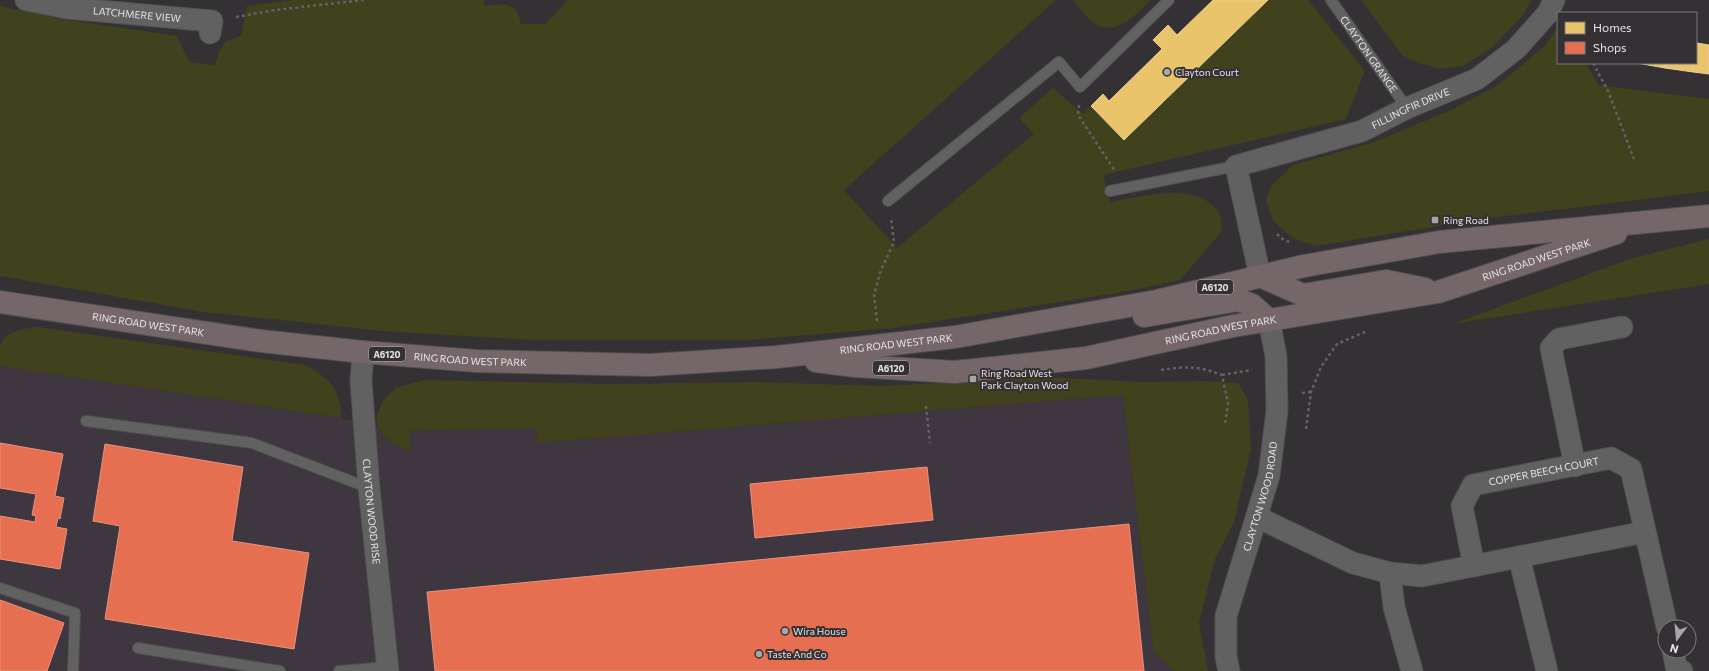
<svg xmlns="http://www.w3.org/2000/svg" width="1709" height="671" font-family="Commissioner,sans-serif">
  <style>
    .built { fill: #3f373f }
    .green { fill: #40411d }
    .homes { fill: #e9c46a; stroke: #e8ce90 }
    .shops { fill: #e76f51; stroke: #e7927e }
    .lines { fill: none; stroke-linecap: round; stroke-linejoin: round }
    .lane-casing { stroke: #504e50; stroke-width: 12 }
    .street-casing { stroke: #504e50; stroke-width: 23 }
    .highway-casing { stroke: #504e50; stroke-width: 24 }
    .path { stroke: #636163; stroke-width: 2.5; stroke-dasharray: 3 3; stroke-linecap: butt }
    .lane { stroke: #626162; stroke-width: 10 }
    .street { stroke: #626162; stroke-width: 21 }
    .highway { stroke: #756769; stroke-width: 22 }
    .poi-dot { fill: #a8a5a8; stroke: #343034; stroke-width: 1.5 }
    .labels { text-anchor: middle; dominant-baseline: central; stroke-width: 4; stroke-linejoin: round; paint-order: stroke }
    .shield { fill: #343034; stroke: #b1aeb1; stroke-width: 1 }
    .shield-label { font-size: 9px; font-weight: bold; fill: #e7e4e7 }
    .street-label { font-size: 10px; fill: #e7e4e7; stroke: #343034 }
    .poi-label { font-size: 10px; fill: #e7e4e7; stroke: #343034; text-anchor: start }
  </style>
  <rect width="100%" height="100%" fill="#333133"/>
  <polygon class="built" points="0,366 341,418 408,431 536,428 537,443 1123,395 1153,650 1174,671 0,671"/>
  <g class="green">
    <path d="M 293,0 L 483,0 L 485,6 C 504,3 517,1 521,24 L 545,24 L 568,0 L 1056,0 L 844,190 L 897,248 L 1034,134 L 1019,118 L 1053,88 L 1083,114 L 1091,106 L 1124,140 L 1268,0 L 1308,0 L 1365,71 L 1346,119 L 1103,175 L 1110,202 C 1142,197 1194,181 1217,210 C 1221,215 1221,225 1222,231 L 1180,280 L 1123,292 L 893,328 L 748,340 L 533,340 L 382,331 L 204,312 L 0,276 L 0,6 L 62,19 L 177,36 L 189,62 L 215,65 L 219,52 L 226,41 L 241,36 L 247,6 Z"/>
    <path d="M 1073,0 L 1151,0 C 1136,14 1116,38 1094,23 C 1086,18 1079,7 1073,0 Z"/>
    <polygon points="1361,0 1532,0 1523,15 1493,47 1463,66 1440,69 1421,64 1402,55"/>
    <polygon points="1558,26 1558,63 1586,63 1598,85 1709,99 1709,191 1489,218 1315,246 1293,238 1272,220 1266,200 1271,186 1293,165 1374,142 1449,111 1498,85 1546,45"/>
    <polygon points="1709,239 1709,284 1452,324 1630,259"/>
    <path d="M 37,327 L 305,365 C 329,377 342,391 341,418 L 0,366 C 0,360 0,353 0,347 C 4,330 23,329 37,327 Z"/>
    <polygon points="1044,377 1142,382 1201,381 1238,383 1248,400 1251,449 1234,522 1215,559 1199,623 1208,671 1174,671 1153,650 1123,395 537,443 536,428 409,431 411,453 392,443 381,433 376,419 383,400 396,388 424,380 613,384 755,382 883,386"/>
  </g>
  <g class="homes">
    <polygon points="1213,0 1268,0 1124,140 1091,106 1103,94 1109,101 1162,49 1153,40 1168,25 1177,35"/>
    <polygon points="1697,43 1709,45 1709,74 1693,72 1694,63 1696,63"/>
    <polygon points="1637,63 1666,63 1665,68"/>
    <polygon points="1666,63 1694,63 1693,72 1665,68"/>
  </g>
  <g class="shops">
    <polygon points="0,443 63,454 55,496 64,498 60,519 58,518 56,527 67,529 60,569 0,559 0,516 35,522 36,516 32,515 36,494 0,488"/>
    <polygon points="105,444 243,467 232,541 309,553 294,649 105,619 120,526 93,521"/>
    <polygon points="927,467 933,520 755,538 750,484"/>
    <polygon points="1129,524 1144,671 435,671 427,592"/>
    <polygon points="0,600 64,623 47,671 0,671"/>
  </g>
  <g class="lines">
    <defs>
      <g id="lane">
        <path id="s1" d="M 1331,0 L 1407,108"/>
        <polyline points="1110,191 1236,166"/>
        <polyline points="888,201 1059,62 1080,87 1169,0"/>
        <polyline points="86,421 252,443 369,488"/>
        <polyline points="0,588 75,613 73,671"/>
        <polyline points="138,648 280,671"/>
        <polyline points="339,671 388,667"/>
      </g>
      <g id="street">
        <path id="s2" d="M 26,0 L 67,8 L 212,21 L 210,33"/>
        <path id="s3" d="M 1260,276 L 1236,166 L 1362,131 L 1407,108 L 1477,79 L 1516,49 L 1548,13 L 1554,0"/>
        <path id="s4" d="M 363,352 L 361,381 L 369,488 L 388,671"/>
        <polyline points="1575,466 1551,348 1559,339 1622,327"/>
        <polyline points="1257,517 1353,563 1390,573 1422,576 1645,532"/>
        <polyline points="1519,557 1547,671"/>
        <path id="s5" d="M 1474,566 L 1462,506 L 1473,485 L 1611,458 L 1631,469 L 1667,627"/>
        <polyline points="1390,573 1394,607 1412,671"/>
        <polyline points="1673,651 1677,670 1682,671"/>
        <path id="s6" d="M 1229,671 L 1226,657 L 1226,616 L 1269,476 L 1277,411 L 1276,356 L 1269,320"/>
      </g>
      <g id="highway">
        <polyline points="1260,276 1303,295 1386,281 1425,289"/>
        <path id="s7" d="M 0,302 L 261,341 L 363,352 L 476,361 L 650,365 L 777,357 L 955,337 L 1157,301 L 1304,266 L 1439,242 L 1709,216"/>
        <polyline points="1144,316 1239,300 1252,305 1269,320"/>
        <path id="s8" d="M 816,361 L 855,366 L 955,372 L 1086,358 L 1233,326 L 1438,292 L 1616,233"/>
      </g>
    </defs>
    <use href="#lane" class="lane-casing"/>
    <use href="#street" class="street-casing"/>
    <use href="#highway" class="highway-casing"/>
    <g class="path">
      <polyline points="236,17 275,10 364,0"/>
      <polyline points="1593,63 1608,91 1634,159"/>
      <polyline points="1079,105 1078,115 1115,171"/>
      <polyline points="1277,234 1285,241 1291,242"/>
      <polyline points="877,321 874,295 881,270 894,242 891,218"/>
      <path d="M 1161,370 C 1185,366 1199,366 1222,375 L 1228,403 L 1225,425"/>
      <polyline points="1222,375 1252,370"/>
      <polyline points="1302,393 1311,392"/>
      <polyline points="926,406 930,443"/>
      <polyline points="1306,429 1311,392 1321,367 1337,344 1367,331"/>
    </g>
    <use href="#lane" class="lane"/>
    <use href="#street" class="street"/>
    <use href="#highway" class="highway"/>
  </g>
  <g class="poi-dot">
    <circle cx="1167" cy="72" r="4"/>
    <rect x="1431" y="216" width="8" height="8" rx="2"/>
    <rect x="969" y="375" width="8" height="8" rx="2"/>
    <circle cx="785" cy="631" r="4"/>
    <circle cx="759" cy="654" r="4"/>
  </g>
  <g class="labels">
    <g class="shield">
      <rect x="1197" y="280" width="36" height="14" rx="3"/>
      <rect x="369" y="347" width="36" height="14" rx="3"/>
      <rect x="873" y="361" width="36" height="14" rx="3"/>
    </g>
    <g class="shield-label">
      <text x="1215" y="287">A6120</text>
      <text x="387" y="354">A6120</text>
      <text x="891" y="368">A6120</text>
    </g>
    <g class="street-label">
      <text stroke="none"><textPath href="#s2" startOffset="112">LATCHMERE VIEW</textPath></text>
      <text stroke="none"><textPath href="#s1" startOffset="66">CLAYTON GRANGE</textPath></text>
      <text stroke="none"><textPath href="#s3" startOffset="297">FILLINGFIR DRIVE</textPath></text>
      <text stroke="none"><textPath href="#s8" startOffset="733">RING ROAD WEST PARK</textPath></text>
      <text stroke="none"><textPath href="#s7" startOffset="150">RING ROAD WEST PARK</textPath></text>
      <text stroke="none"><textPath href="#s8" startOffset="409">RING ROAD WEST PARK</textPath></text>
      <text stroke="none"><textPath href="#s7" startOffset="901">RING ROAD WEST PARK</textPath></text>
      <text stroke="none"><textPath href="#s7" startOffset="474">RING ROAD WEST PARK</textPath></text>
      <text stroke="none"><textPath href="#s5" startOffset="157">COPPER BEECH COURT</textPath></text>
      <text stroke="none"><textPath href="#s6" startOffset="180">CLAYTON WOOD ROAD</textPath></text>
      <text stroke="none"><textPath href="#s4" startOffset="160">CLAYTON WOOD RISE</textPath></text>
    </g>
    <g class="poi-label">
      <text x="1175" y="72">Clayton Court</text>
      <text x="1443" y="220">Ring Road</text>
      <text x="981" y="373">Ring Road West<tspan x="981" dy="12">Park Clayton Wood</tspan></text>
      <text x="793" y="631">Wira House</text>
      <text x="767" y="654">Taste And Co</text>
    </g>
  </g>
  <rect x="1557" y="12" width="140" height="52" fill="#343034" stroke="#7c787c"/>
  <rect x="1565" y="22" width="20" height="12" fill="#e9c46a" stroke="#7c787c"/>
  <text x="1593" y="32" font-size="12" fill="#e7e4e7">Homes</text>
  <rect x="1565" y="42" width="20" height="12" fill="#e76f51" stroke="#7c787c"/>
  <text x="1593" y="52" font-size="12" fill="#e7e4e7">Shops</text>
  <g transform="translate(1677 639) rotate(196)"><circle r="19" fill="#343034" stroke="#7c787c"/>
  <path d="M0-3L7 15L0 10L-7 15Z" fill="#a8a5a8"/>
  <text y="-6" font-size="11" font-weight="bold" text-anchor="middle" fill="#e7e4e7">N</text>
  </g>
</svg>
